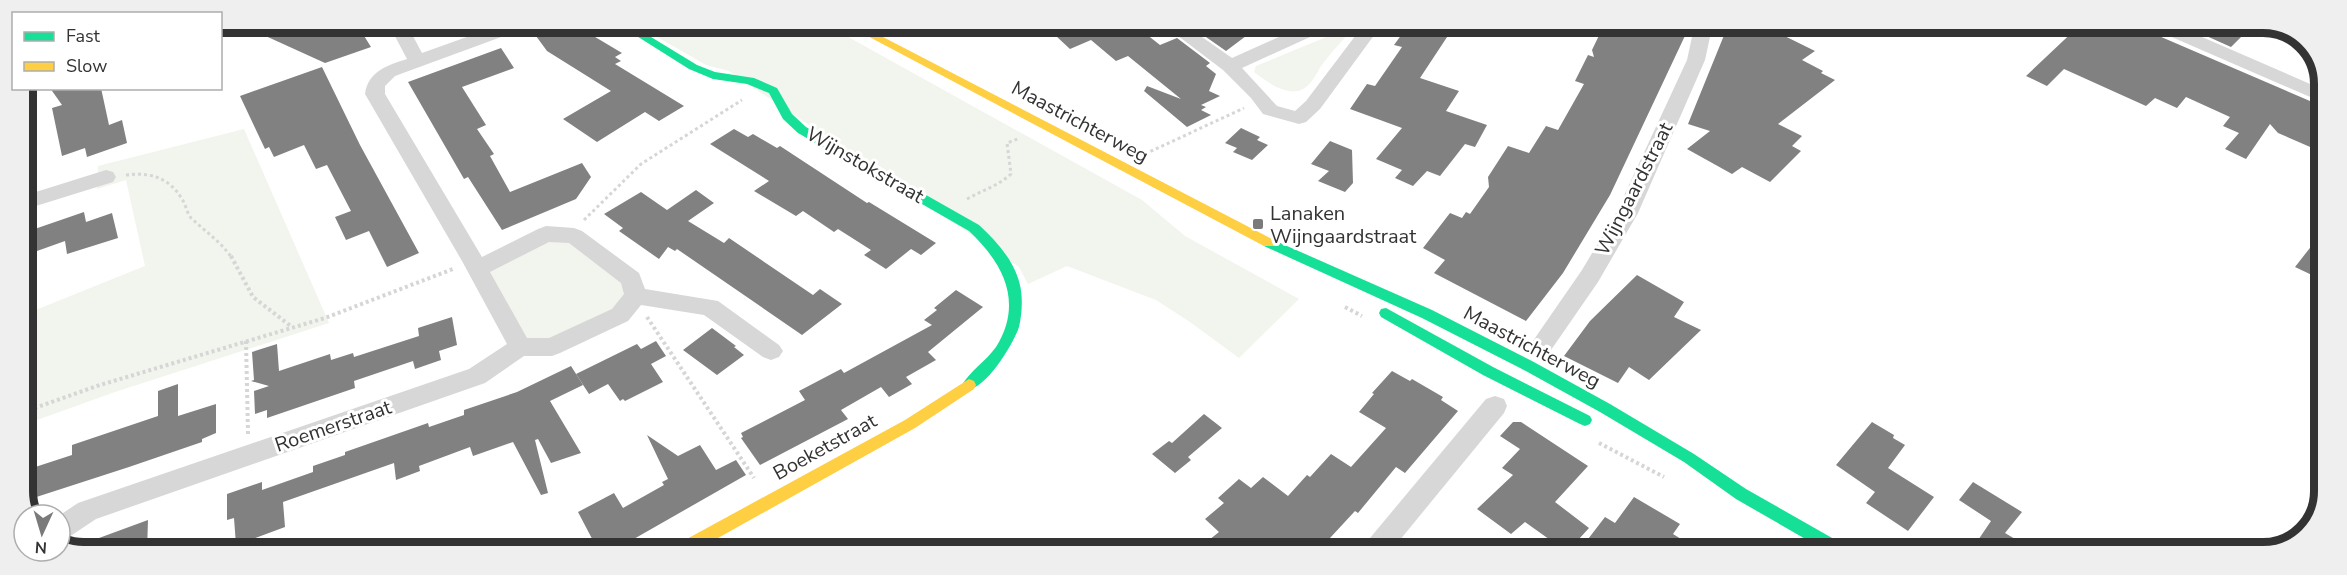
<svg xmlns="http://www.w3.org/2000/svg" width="2347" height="575" font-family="'Nunito Sans',sans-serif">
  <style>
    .green { fill: #f1f5ed }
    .building { fill: #818181 }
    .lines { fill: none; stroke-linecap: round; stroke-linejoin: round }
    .path-far1 { stroke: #d6d6d6; stroke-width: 3; stroke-dasharray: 3 3; stroke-linecap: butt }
    .path { stroke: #d6d6d6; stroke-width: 4; stroke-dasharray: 3 3; stroke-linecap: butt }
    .street { fill: #d7d7d7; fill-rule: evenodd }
    .fast { fill: #16e098; fill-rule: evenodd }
    .slow { fill: #ffcf43; fill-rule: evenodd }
    .poi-dot { fill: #7a7a7a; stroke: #fff; stroke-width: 2 }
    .labels { text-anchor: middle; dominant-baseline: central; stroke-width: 6; stroke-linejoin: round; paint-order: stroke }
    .street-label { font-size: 20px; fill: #333; stroke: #fff }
    .poi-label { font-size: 20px; fill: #333; stroke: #fff; text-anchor: start }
    .rim { fill: none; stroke: #333; stroke-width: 8 }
  </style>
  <rect width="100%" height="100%" fill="#fff"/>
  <g class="green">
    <polygon points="633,23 823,23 1142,200 1185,236 1299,299 1239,358 1190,322 1156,300 1067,266 1028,284 1019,267 729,71 706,65"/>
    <path d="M 1352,23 L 1355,26 C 1345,38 1334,49 1324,62 C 1319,68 1316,76 1311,82 C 1295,103 1270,84 1254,72 L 1256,66 L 1336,33 Z"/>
    <polygon points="244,129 329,323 115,392 23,425 23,315 145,266 126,180 97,189 98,166"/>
    <path d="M 544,240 L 570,241 L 627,282 L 624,306 C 603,316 543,357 523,335 C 512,322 499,290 490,274 L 492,268 Z"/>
  </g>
  <g class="building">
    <polygon points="237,23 356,23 371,47 325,63"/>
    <polygon points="1042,23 1132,23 1160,45 1177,38 1210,63 1206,66 1216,74 1209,91 1220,96 1201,105 1206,107 1201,110 1211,115 1187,127 1144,91 1147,86 1181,99 1128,56 1116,61 1091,40 1070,49"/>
    <polygon points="1213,23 1258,23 1243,34 1246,36 1226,51 1196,30"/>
    <polygon points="1410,23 1439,23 1453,28 1420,78 1459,91 1446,111 1487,125 1475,147 1465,144 1440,176 1427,171 1413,186 1395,178 1402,170 1376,159 1402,128 1350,109 1367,84 1375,86 1402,47 1394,45"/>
    <polygon points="1605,23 1691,23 1610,195 1563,273 1526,321 1434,273 1445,260 1423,248 1450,213 1462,218 1466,212 1470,214 1489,187 1488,177 1508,146 1529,153 1546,126 1558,130 1584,84 1575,81 1588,55 1594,57 1592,50"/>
    <polygon points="1729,23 1758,23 1815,51 1802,60 1823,71 1821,73 1835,80 1778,124 1802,136 1792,146 1801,151 1770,182 1742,167 1732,174 1687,149 1710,131 1688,124"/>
    <polygon points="2081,24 2131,24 2324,107 2324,153 2278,133 2270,124 2246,159 2225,149 2239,133 2223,126 2230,117 2186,97 2177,108 2155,98 2146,106 2064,69 2047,86 2026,76"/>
    <polygon points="2204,24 2218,27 2226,24 2246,32 2231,47 2193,30"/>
    <polygon points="575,25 622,53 615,57 621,61 615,64 684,106 659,121 645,112 597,142 563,119 611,91 547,51 536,36 560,27 568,29"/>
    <polygon points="501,48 514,68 462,87 486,125 477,129 494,154 490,156 510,192 582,163 591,177 576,199 502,230 468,177 464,179 408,82"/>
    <polygon points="322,67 360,145 419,253 387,267 369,231 346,240 335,217 351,211 327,165 316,169 304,145 274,157 269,147 265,149 240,96"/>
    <polygon points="50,88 101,88 109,125 122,120 127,143 87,157 85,148 62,156 52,108 62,105"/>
    <polygon points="1241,128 1260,137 1257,140 1268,145 1252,160 1233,152 1237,148 1225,143"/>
    <polygon points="734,129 748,137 753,134 777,148 780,146 867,203 869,202 936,243 921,255 911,249 886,269 864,255 871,250 838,229 834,232 803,211 796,216 754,191 769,181 710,144"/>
    <polygon points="1330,141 1352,150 1353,183 1345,192 1318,181 1329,171 1311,164"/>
    <polygon points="696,190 714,203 688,221 724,243 729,238 813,295 820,289 842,304 802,335 677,249 675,251 668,247 659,259 619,231 623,228 604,214 641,192 667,210"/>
    <polygon points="84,212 86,222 112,213 118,238 67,254 65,241 23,256 23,233"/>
    <polygon points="2324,230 2324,262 2314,276 2295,267"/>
    <polygon points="1637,275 1684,302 1674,317 1701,330 1649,380 1629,367 1618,383 1564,356 1590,321"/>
    <polygon points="956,290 983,307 928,352 936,360 906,377 912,384 889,397 881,387 841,410 848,419 760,465 741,438 743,437 741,433 805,400 799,391 841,369 844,373 932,325 924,320 937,310 934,308"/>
    <polygon points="452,317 457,345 439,351 441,360 415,369 413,361 354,381 355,388 267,418 267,410 255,414 254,391 269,386 251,381 254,380 252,352 277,344 279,371 330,354 331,360 353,353 354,357 419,336 418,328"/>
    <polygon points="712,328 736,346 734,347 744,355 717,375 683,350"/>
    <polygon points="656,341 666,356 651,364 663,382 625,401 623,399 620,401 608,384 589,394 576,374 637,344 641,349"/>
    <polygon points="571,366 583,385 550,401 581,453 551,463 538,439 535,440 548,493 541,495 513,442 473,456 470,447 419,466 420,471 396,480 394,463 283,502 285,527 236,545 234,518 227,520 227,494 262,482 262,490 313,472 313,466 345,455 345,452 428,423 429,427 464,415 464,410 517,392"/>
    <polygon points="1392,371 1410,381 1412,379 1443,397 1441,400 1458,411 1405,473 1396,467 1358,513 1355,511 1330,538 1349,552 1221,552 1209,540 1219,532 1205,519 1224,503 1218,498 1239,479 1251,488 1263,477 1288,496 1307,475 1310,477 1331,454 1351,467 1386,428 1359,412 1374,394 1372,393"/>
    <polygon points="178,384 178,416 216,404 216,433 202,439 202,442 129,467 24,501 23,471 72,455 72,445 158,416 158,391"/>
    <polygon points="1204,414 1222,428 1188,457 1191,460 1175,473 1152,454 1169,441 1172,443"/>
    <polygon points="1513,422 1521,422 1588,466 1555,502 1589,528 1567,552 1525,522 1511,534 1477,509 1513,475 1502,468 1520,449 1500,436"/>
    <polygon points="1872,422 1894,435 1893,438 1905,445 1888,468 1934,497 1908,531 1866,503 1875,492 1836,465"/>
    <polygon points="647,435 678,456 700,445 716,470 736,460 746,475 611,552 599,552 578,512 614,493 623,508 664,485 662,482 668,479"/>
    <polygon points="1973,482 2022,512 2005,533 2037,552 1970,552 1991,521 1959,500"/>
    <polygon points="1634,497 1680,524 1673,534 1702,552 1599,552 1585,543 1605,517 1615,523"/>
    <polygon points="148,520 147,551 69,550 69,549"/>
  </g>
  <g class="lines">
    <g class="path-far1">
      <polyline points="1145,154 1244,108"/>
      <path d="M 126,175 C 149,172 169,177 182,199 C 186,205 187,214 192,219 C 206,232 221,242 232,258"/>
      <path d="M 967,199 C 983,190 998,186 1011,174 L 1007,143 L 1020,138"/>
      <polyline points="584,220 641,164 742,100"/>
    </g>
    <g class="path">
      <polyline points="231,256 253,297 292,327"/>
      <polyline points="1345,307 1362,316"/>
      <polyline points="647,317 754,478"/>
      <polyline points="246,341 248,434"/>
      <polyline points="23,412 100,385 325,318 453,269"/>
      <polyline points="1599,443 1664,477"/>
      <polyline points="1872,545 1883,552"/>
    </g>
    <g class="street">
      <path d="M 388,23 L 406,23 L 422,53 L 506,23 L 531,23 L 528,27 L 395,76 L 385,86 L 385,94 L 482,257 L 538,229 L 546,226 L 574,228 L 582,231 L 639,273 L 645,289 L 718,301 L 779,345 L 783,351 L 779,357 L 771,360 L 763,357 L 704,315 L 641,305 L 628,321 L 560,353 L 552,356 L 524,356 L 485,383 L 96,519 L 69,537 L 60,540 L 60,515 L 78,503 L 469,369 L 507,344 L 462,261 L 365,94 C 368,71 388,65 407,59 ZM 549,242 L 569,243 L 621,283 L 624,294 L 612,309 L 549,338 L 527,338 L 490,272 Z"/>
      <polygon points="1161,23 1182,23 1232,58 1310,23 1335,23 1332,27 1242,68 1277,106 1295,111 1306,101 1365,23 1383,23 1320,109 1306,122 1299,124 1263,114 1251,98 1223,70"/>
      <polygon points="1695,23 1713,23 1705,60 1638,213 1598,282 1551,350 1543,353 1535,350 1531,344 1535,338 1582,270 1616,213 1687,60"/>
      <polygon points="2148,24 2172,24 2324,90 2324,103 2151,28"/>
      <polygon points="106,170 113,172 116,177 113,182 23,210 23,196"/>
      <polygon points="1495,396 1504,399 1507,406 1504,413 1390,552 1361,552 1365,544 1486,399"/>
    </g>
    <g class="fast">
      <path d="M 616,23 L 628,23 L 697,65 L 715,72 L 754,78 L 777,88 L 792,114 L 806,127 L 979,225 C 997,242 1014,260 1020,285 C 1023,298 1022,314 1019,327 C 1014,343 983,395 964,389 L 962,385 C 970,371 986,361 996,347 C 1024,302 1003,263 969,231 L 798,133 L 783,119 L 769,93 L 747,84 L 713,79 L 689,69 Z"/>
      <polygon points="1269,238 1432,310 1532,361 1610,404 1694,454 1746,489 1848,547 1850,552 1828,552 1736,499 1684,462 1600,412 1522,369 1422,318 1264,246 1262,243 1264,240"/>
      <polygon points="1386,308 1493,367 1590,416 1592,420 1590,424 1585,426 1580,424 1483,375 1381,317 1379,313 1381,309"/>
    </g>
    <g class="slow">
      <polygon points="843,23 856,23 1274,240 1276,243 1274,246 1264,246"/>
      <polygon points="969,379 974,381 976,385 974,389 915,428 693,552 670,552 672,547 905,420"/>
    </g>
  </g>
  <rect class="poi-dot" x="1252" y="218" width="12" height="12" rx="3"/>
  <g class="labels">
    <g class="street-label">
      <text transform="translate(1080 122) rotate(28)">Maastrichterweg</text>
      <text transform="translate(865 165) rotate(30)">Wijnstokstraat</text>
      <text transform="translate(1634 189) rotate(-63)">Wijngaardstraat</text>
      <text transform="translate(1532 347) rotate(28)">Maastrichterweg</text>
      <text transform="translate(333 426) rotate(-19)">Roemerstraat</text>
      <text transform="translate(825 447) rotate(-29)">Boeketstraat</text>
    </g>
    <g class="poi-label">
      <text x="1270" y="213">Lanaken<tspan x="1270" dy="23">Wijngaardstraat</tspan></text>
    </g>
  </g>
  <path d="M0 0H2347V575H0ZM84 33H2263A51 51 0 0 1 2314 84V491A51 51 0 0 1 2263 542H84A51 51 0 0 1 33 491V84A51 51 0 0 1 84 33Z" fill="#efefef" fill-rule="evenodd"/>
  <path class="rim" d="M84 33H2263A51 51 0 0 1 2314 84V491A51 51 0 0 1 2263 542H84A51 51 0 0 1 33 491V84A51 51 0 0 1 84 33Z"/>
  <rect x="12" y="12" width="210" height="78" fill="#ffffff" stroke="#adadad" stroke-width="1.5"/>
  <rect x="24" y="32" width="30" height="9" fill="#16e098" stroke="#adadad" stroke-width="1.5"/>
  <text x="66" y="42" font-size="18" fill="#333333">Fast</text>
  <rect x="24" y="62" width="30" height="9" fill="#ffcf43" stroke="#adadad" stroke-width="1.5"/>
  <text x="66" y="72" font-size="18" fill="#333333">Slow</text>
  <g transform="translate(42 533) rotate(184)"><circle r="28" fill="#ffffff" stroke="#adadad" stroke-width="1.5"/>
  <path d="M0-4.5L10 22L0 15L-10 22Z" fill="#7a7a7a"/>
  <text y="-9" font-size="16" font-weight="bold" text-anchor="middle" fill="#333333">N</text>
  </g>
</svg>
